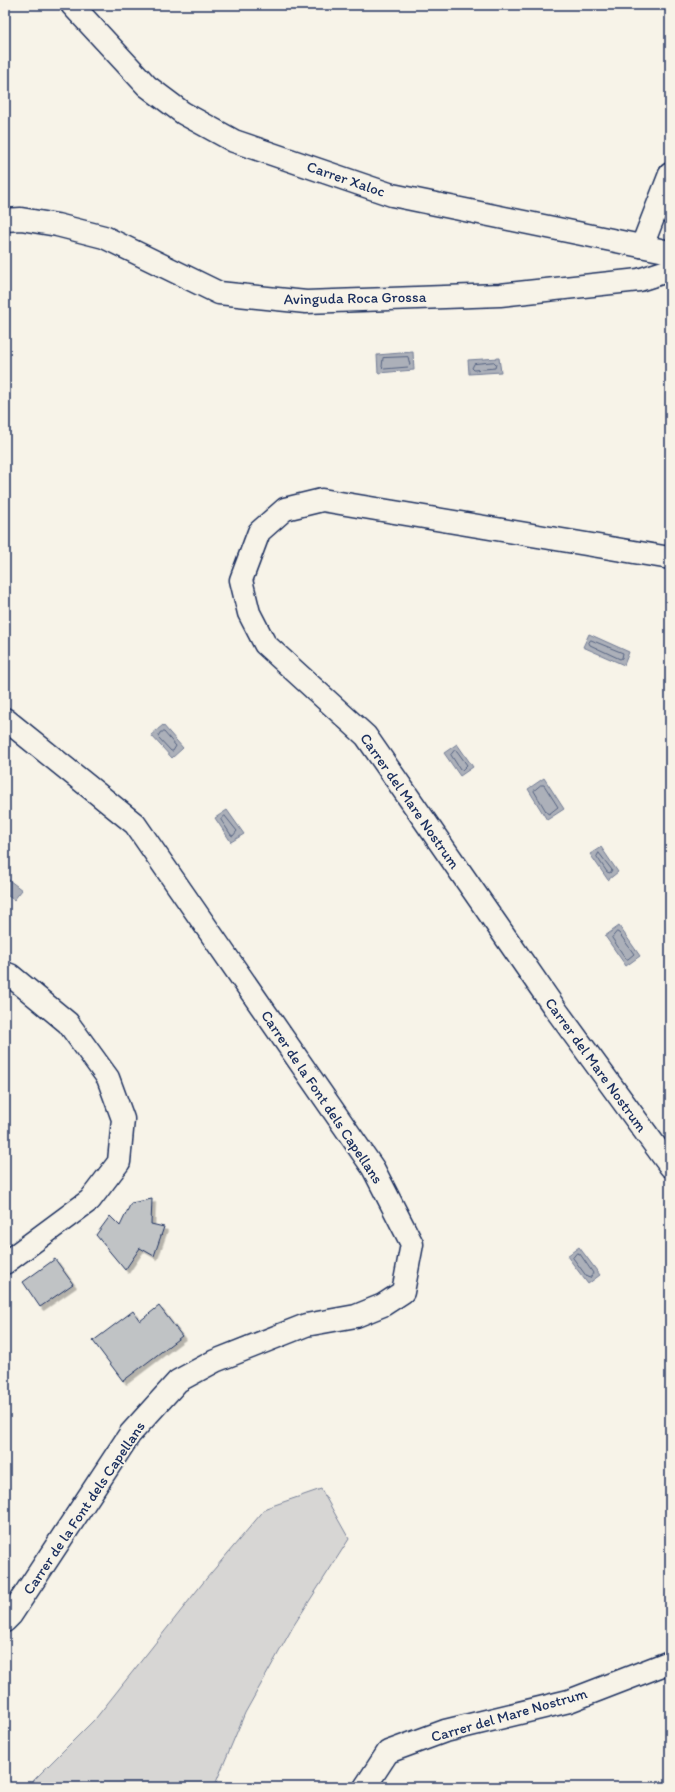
<svg xmlns="http://www.w3.org/2000/svg" width="675" height="1792" font-family="Itim,sans-serif">
  <style>
    .green { fill: #d7d6d4; stroke: #798299 }
    .water { fill: #acb0b9; stroke: #727c95 }
    .lines { fill: none; stroke-linecap: round; stroke-linejoin: round }
    .shore { stroke: #556382; stroke-width: 1 }
    .building { fill: #c0c3c5; stroke: #1b2f5e; filter: url(#shadow) }
    .minor-casing { stroke: #1b2f5e; stroke-width: 25 }
    .minor { stroke: #f7f3e8; stroke-width: 22 }
    .labels { text-anchor: middle; dominant-baseline: central; stroke-width: 4; stroke-linejoin: round; paint-order: stroke }
    .street-label { font-size: 15px; fill: #1b2f5e; stroke: #f7f3e8 }
  </style>
  <defs>
    <filter id="shadow"><feDropShadow dx="3.5" dy="3.5" stdDeviation="0" flood-color="#0004"/></filter>
  </defs>
  <rect width="100%" height="100%" fill="#f7f3e8"/>
  <filter id="ink" filterUnits="userSpaceOnUse"><feTurbulence type="fractalNoise" baseFrequency=".025" numOctaves="2"/><feDisplacementMap in="SourceGraphic" scale="8" xChannelSelector="R" yChannelSelector="G"/><feConvolveMatrix kernelMatrix="1 2 1 2 8 2 1 2 1" color-interpolation-filters="sRGB"/></filter>
  <g filter="url(#ink)">
    <polygon class="green" points="321,1489 349,1539 294,1625 245,1713 214,1787 27,1787 96,1718 206,1579 266,1508"/>
    <g class="water">
      <polygon points="413,352 414,370 378,373 377,355"/>
      <polygon points="499,358 501,372 469,374 468,360"/>
      <polygon points="589,634 629,652 624,665 583,647"/>
      <polygon points="163,725 183,748 172,758 151,735"/>
      <polygon points="457,744 473,767 460,776 444,753"/>
      <polygon points="544,778 564,809 547,820 528,789"/>
      <polygon points="227,810 244,834 231,842 215,818"/>
      <polygon points="601,847 618,872 608,880 590,854"/>
      <polygon points="5,877 22,890 14,900 5,894"/>
      <polygon points="619,926 640,956 626,966 605,936"/>
      <polygon points="579,1247 600,1275 588,1284 567,1256"/>
    </g>
    <g class="lines">
      <g class="shore">
        <polygon points="408,357 410,365 408,367 384,369 382,367 383,358"/>
        <polygon points="494,362 496,364 495,368 474,370 472,368 474,364"/>
        <polygon points="591,640 623,653 622,658 620,659 590,645 589,643"/>
        <polygon points="161,732 164,732 176,746 173,751 171,751 158,737"/>
        <polygon points="455,750 457,751 467,765 462,770 460,769 451,755"/>
        <polygon points="541,785 544,785 558,807 549,814 547,813 534,791"/>
        <polygon points="225,816 237,831 233,836 231,835 221,820"/>
        <polygon points="599,853 612,870 610,873 607,872 597,857"/>
        <polygon points="617,932 619,933 634,954 628,959 626,959 612,938"/>
        <polygon points="577,1253 580,1254 593,1273 590,1278 587,1277 573,1258"/>
      </g>
    </g>
    <g class="building">
      <polygon points="152,1199 151,1224 164,1227 154,1256 140,1248 125,1270 96,1235 110,1216 120,1226 131,1203"/>
      <polygon points="55,1259 73,1284 40,1307 23,1282"/>
      <polygon points="159,1306 182,1336 123,1381 93,1341 133,1311 140,1321"/>
    </g>
    <g class="lines">
      <defs>
        <g id="minor">
          <polyline points="72,5 147,86 183,113 234,141 392,195 670,252"/>
          <polyline points="5,220 21,219 57,225 104,237 219,293 306,302 500,295 639,280 670,270"/>
          <polyline points="642,246 670,174"/>
          <polyline points="670,558 322,500 285,509 259,532 241,580 249,613 265,644 366,736 554,1007 670,1166"/>
          <polyline points="5,719 135,824 373,1168 412,1244 403,1292 383,1305 356,1316 306,1325 215,1361 178,1381 130,1434 11,1615 5,1621"/>
          <polyline points="5,973 10,975 68,1023 108,1078 123,1119 119,1162 90,1200 5,1263"/>
          <polyline points="365,1787 388,1752 445,1731 569,1701 670,1662"/>
        </g>
      </defs>
      <use href="#minor" class="minor-casing"/>
      <use href="#minor" class="minor"/>
    </g>
  </g>
  <g class="labels">
    <g class="street-label">
      <text transform="translate(346 179) rotate(19)">Carrer Xaloc</text>
      <text transform="translate(355 298) rotate(-1)">Avinguda Roca Grossa</text>
      <text transform="translate(410 801) rotate(55)">Carrer del Mare Nostrum</text>
      <text transform="translate(596 1065) rotate(54)">Carrer del Mare Nostrum</text>
      <text transform="translate(322 1097) rotate(56)">Carrer de la Font dels Capellans</text>
      <text transform="translate(84 1508) rotate(-56)">Carrer de la Font dels Capellans</text>
      <text transform="translate(509 1715) rotate(-16)">Carrer del Mare Nostrum</text>
    </g>
  </g>
  <rect width="675" height="1792" fill="none" stroke="#f7f3e8" stroke-width="20"/>
  <rect x="10" y="10" width="655" height="1772" fill="none" stroke="#1b2f5e" stroke-width="1.5" filter="url(#ink)"/>
</svg>
